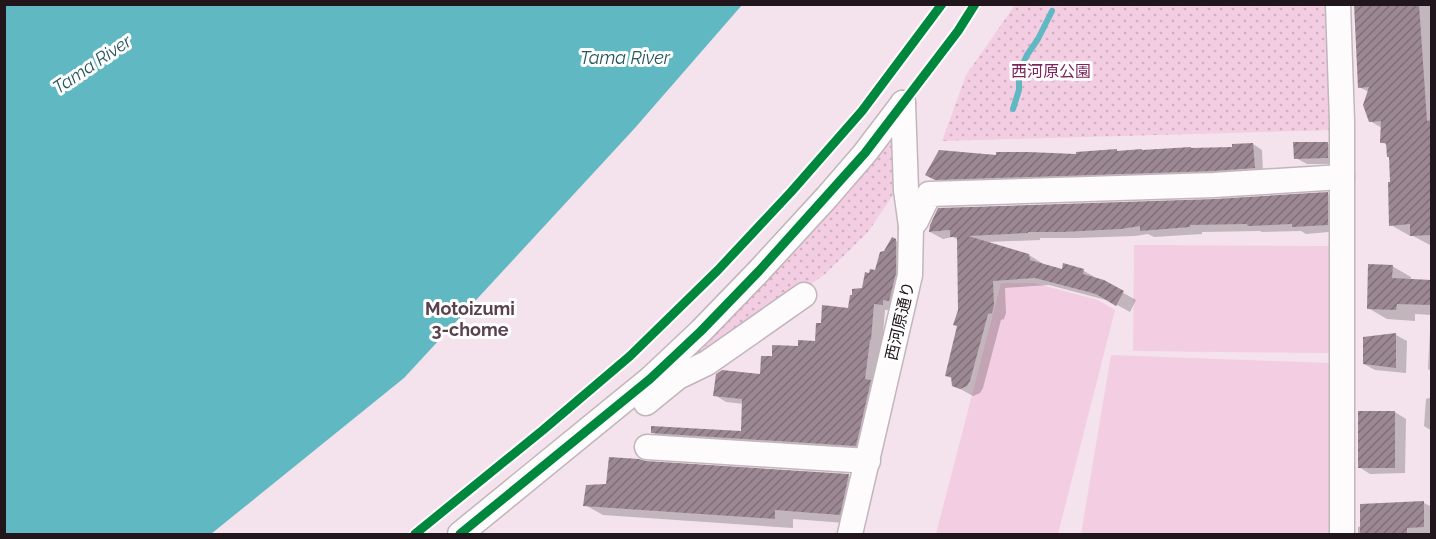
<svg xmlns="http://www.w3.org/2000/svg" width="1436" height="539" font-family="Raleway,'Noto Sans JP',sans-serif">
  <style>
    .grass { fill: #f3cde2 }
    .park { fill: url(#park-dots) }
    .water { fill: #60b8c2 }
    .shadow { fill: #0003 }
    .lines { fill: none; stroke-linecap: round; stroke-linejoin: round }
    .stream { stroke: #60b8c2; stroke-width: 6 }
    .building { fill: url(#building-hatch) }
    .minor-casing { stroke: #c2b5bc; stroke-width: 27 }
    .minor { stroke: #fdfbfc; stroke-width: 24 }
    .cycleway-casing { stroke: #fff; stroke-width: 13 }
    .cycleway { stroke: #00873e; stroke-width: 9 }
    .labels { text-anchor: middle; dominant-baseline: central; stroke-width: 6; stroke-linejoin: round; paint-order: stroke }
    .park-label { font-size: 16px; fill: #7c245d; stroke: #fff }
    .street-label { font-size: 16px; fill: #20161c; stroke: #fff }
    .water-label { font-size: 18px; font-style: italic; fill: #25585d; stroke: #fff }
    .neighbourhood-label { font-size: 18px; font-weight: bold; fill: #59414e; stroke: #fff }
  </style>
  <defs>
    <pattern id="park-dots" width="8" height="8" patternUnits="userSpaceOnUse" patternTransform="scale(1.5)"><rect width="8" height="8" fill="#f3cde2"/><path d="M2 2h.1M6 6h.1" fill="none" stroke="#d0afc1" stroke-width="1.8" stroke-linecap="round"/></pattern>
    <pattern id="building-hatch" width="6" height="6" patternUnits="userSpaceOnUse" patternTransform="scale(1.5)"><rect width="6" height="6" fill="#9c8893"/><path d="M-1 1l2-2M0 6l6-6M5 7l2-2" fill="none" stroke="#7f6e77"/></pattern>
  </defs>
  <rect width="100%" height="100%" fill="#f4e3ec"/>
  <g class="grass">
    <polygon points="1134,245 1331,246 1330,353 1133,351"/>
    <polygon points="1001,283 1034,283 1098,300 1115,310 1058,534 936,534"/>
    <polygon points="1111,355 1329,363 1330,534 1081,534"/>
  </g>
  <g class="park">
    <polygon points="1015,5 1329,5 1333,130 942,141 966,75"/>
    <polygon points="895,127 895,192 868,232 824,275 754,322 678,365 769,277 828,214"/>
  </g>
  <polygon class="water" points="4,5 5,4 742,5 634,129 404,378 211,534 5,534"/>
  <g class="shadow">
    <polygon points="1356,4 1432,4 1432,246 1413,236 1410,236 1391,225 1390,158 1388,157 1388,146 1382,142 1382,128 1370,121 1369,92 1359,87"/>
    <polygon points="1327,143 1338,150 1338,164 1307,164 1296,158"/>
    <polygon points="1253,144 1262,150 1263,173 946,184 936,179 998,156 1077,156 1119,152 1234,149"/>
    <polygon points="1327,194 1340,201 1340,231 1306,234 1301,231 1262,232 1260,231 1202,232 1202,234 1154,237 1148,234 1135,236 1076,238 1040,238 1040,240 987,242 1029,255 1042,263 1042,265 1063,271 1064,265 1084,271 1136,300 1130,312 1110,301 1049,285 1005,288 1006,313 1004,319 1001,320 983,388 980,393 973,396 953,385 953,379 947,376 958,327 958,240 953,237 943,239 930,232 1215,201"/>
    <polygon points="893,239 907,247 893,310 885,310 882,346 880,346 867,451 663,438 652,432 743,433 744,404 726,402 715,395 762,376 773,357 799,347 816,342 822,325 850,309 876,272"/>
    <polygon points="1432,261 1432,315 1415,314 1415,321 1387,319 1368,308 1392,266 1411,277 1411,280 1431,281"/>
    <polygon points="1430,331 1432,331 1432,371 1428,369"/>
    <polygon points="1396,335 1407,341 1406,373 1375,370 1364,364"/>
    <polygon points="1432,397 1432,431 1424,426 1426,399"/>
    <polygon points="1395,412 1406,419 1405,473 1370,474 1359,467"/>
    <polygon points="646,463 849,476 867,486 858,524 793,519 793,528 603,515 585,505 608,485"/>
    <polygon points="1424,503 1432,507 1432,534 1358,534 1358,527 1362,526"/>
  </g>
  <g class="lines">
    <polyline class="stream" points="1013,109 1019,90 1019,73 1027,55 1038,39 1052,11"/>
  </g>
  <g class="building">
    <polygon points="1354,4 1419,4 1427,121 1431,120 1431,235 1410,236 1410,224 1389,226 1388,182 1390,182 1389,157 1387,157 1386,143 1380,143 1381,121 1369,122 1363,105 1369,87 1358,88"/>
    <polygon points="1293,142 1328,142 1328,158 1294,159"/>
    <polygon points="1253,143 1255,168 1213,171 935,180 925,175 939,150 996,155 996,152 1028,152 1076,154 1076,152 1117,149 1117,151 1142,149 1142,150 1191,147 1191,148 1232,147 1232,144"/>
    <polygon points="1328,192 1328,225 1292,227 1292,224 1248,226 1247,224 1190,225 1190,227 1140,231 1140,226 1121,229 1062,232 1028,232 1028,233 968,236 1029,254 1030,260 1062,269 1063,263 1084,269 1083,274 1104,280 1124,291 1116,306 1096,294 1035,278 993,281 994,305 992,313 988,314 970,381 967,386 960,389 952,386 951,377 945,376 957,326 953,325 958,310 957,237 950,237 950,230 929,232 930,225 938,208 1214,199"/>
    <polygon points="892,237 896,239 896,273 889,301 883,300 883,305 874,304 871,340 870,340 865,379 871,380 856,446 651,433 651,426 741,431 742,399 713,396 716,374 722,370 760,374 761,356 772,356 772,345 798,346 798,340 815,341 816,323 821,323 822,305 848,308 850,295 852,295 852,289 862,288 865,272 869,273 870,269 875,270 880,252 884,251"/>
    <polygon points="1368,264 1393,265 1392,278 1431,280 1431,305 1397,304 1396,310 1367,309"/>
    <polygon points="1396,333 1396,368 1363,364 1363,337"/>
    <rect x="1358" y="411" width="37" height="57"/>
    <polygon points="609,457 639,459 646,461 849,474 840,515 775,510 775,519 583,506 586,485 606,484"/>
    <polygon points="1424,501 1424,527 1407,528 1407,534 1360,534 1360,504"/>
  </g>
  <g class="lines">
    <defs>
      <g id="minor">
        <polyline points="1338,4 1342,122 1342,534"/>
        <polyline points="911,226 916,221 929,194 1214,185 1342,177"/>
        <polyline points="646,403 678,377 707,363 804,295"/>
        <polyline points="647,447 868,461"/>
        <polyline points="460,534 650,379 701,331 759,271 827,197 865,153 903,103"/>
        <polyline points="850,534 910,275 911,226 906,190 903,103"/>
      </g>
    </defs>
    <use href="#minor" class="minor-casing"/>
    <use href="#minor" class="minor"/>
    <defs>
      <g id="cycleway">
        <polyline points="415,534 543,430 630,356 718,270 791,192 862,111 942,4"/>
        <polyline points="460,534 650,379 701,331 759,271 865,153 958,31 975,4"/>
      </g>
    </defs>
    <use href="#cycleway" class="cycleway-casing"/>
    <use href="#cycleway" class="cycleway"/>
  </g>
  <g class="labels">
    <g class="park-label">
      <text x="1051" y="71">西河原公園</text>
    </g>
    <g class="street-label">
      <text transform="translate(900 321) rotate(-77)">西河原通り</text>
    </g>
    <g class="water-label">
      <text x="625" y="57">Tama River</text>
      <text transform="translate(92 64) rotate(-34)">Tama River</text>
    </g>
    <g class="neighbourhood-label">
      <text x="470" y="308">Motoizumi<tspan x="470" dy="21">3-chome</tspan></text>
    </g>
  </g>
  <rect width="1436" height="539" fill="none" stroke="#20161c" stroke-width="12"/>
</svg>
